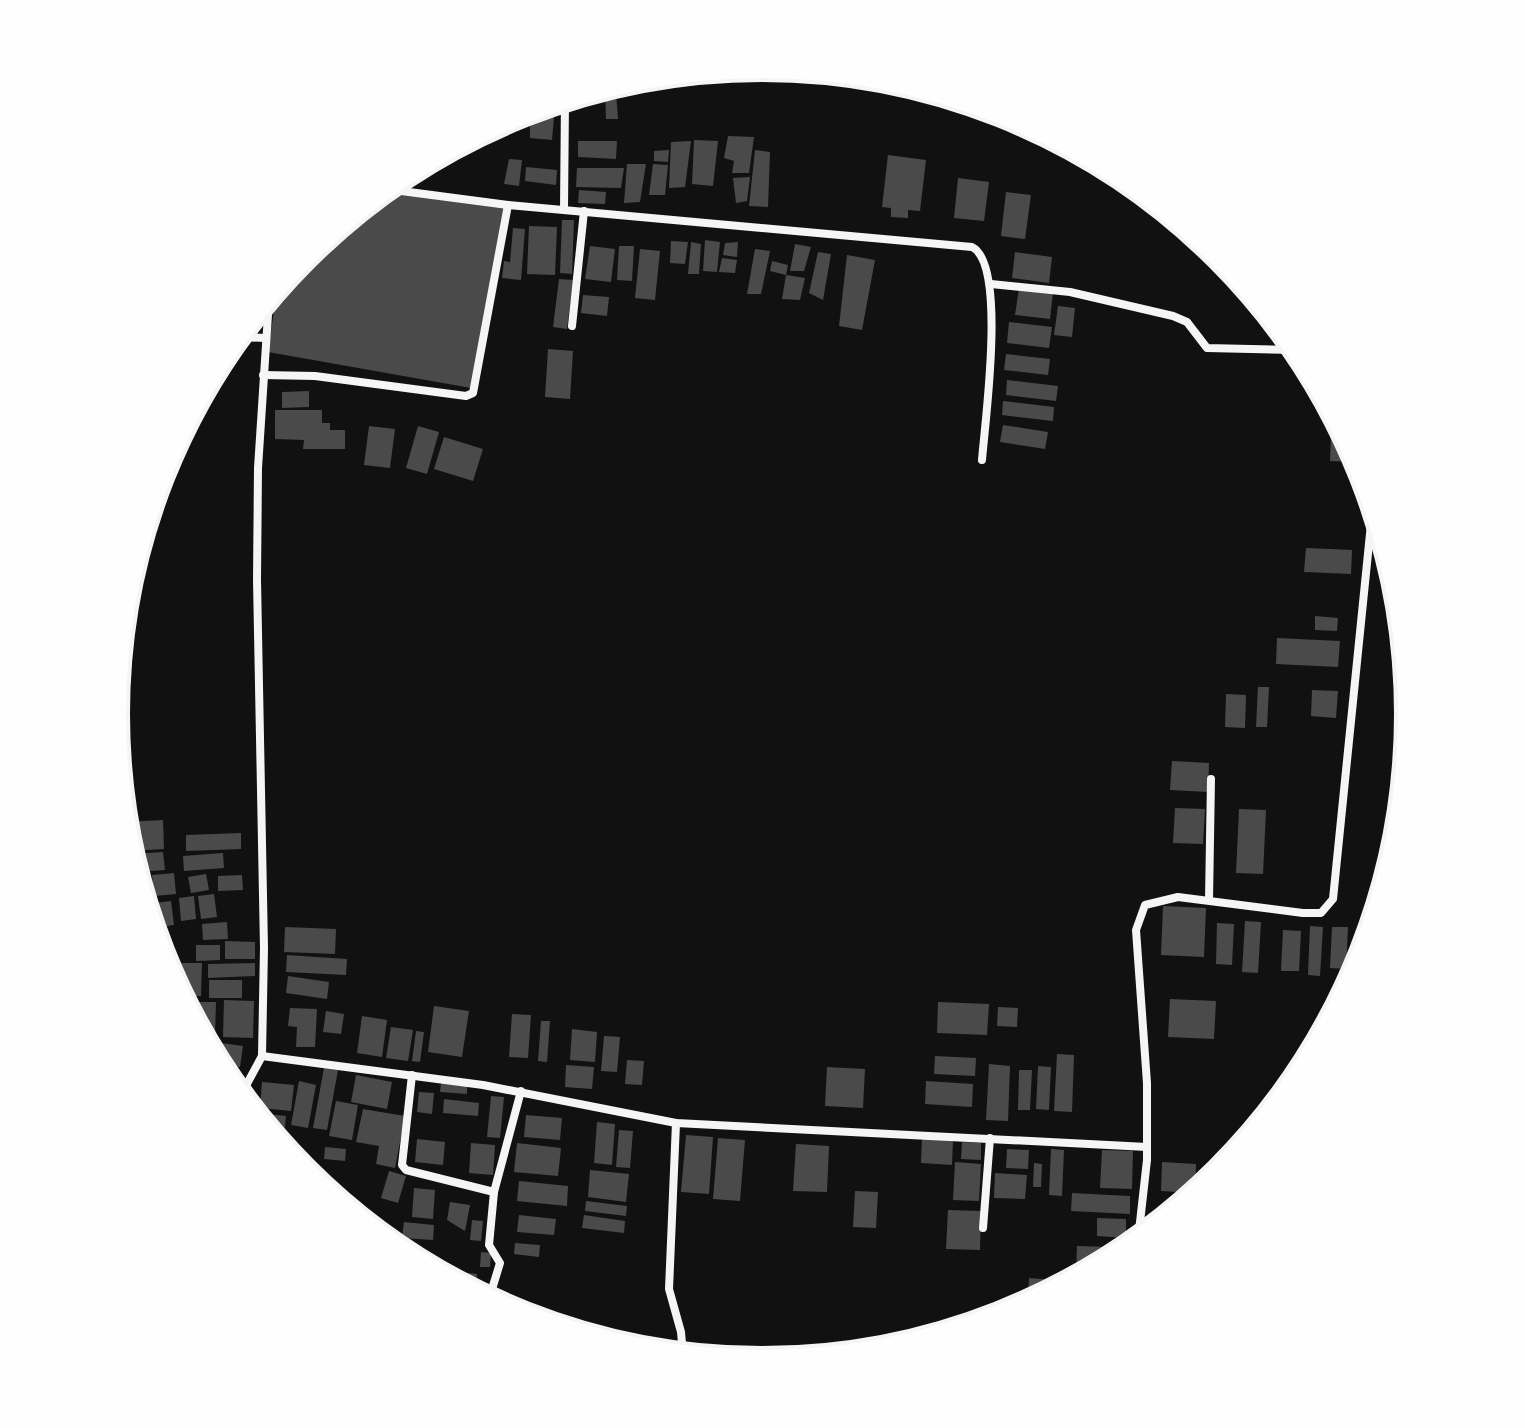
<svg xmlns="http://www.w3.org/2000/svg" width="1525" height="1428" font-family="Jost,sans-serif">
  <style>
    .building { fill: #4a4a4a }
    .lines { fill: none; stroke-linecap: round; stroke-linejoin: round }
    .minor { stroke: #f5f5f5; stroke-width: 8 }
    .rim { fill: none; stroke: #f5f5f5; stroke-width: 4 }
  </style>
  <rect width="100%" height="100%" fill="#111"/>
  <g class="building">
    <polygon points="605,92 616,92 618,119 606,119"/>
    <polygon points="530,116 554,117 552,140 530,138"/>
    <polygon points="728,136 754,137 749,173 732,173 734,161 724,158"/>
    <polygon points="694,140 718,141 713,186 692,184"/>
    <polygon points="578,141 617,141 616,159 578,157"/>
    <polygon points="691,141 685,187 669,188 671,142"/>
    <polygon points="669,150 668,162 654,161 654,151"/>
    <polygon points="755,150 770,152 768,207 749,206"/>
    <polygon points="888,155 926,160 920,211 908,210 908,218 891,217 891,208 882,207"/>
    <polygon points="509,159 522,160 519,186 504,184"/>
    <polygon points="627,164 646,164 640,202 624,203"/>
    <polygon points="653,164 668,165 665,195 649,195"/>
    <polygon points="526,167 557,170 556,185 525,181"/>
    <polygon points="577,168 624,168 621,188 576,187"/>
    <polygon points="750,177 747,201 736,203 733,178"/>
    <polygon points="958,178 989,182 984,221 954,218"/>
    <polygon points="579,190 606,192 605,204 578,203"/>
    <polygon points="382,192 504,207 471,388 268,352 277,290 305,255"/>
    <polygon points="1006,192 1031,195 1025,239 1001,236"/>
    <polygon points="562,220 574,220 572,274 560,273"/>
    <polygon points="529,226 557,227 555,275 527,274"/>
    <polygon points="513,228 525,229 521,280 502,278 504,261 510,262"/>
    <polygon points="705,240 720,242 717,272 703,271"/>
    <polygon points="671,241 688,242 685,264 670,263"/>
    <polygon points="691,242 701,244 699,274 688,274"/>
    <polygon points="738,242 737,257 723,255 725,243"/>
    <polygon points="795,244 811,247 804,271 790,271"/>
    <polygon points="590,246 615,249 611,282 585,279"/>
    <polygon points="619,246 634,246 632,281 617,280"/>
    <polygon points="640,249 660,251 655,300 635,298"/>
    <polygon points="755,249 770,251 761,294 747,294"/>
    <polygon points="818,252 831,254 823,300 809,293"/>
    <polygon points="1015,252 1052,257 1049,283 1012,278"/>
    <polygon points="847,255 875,260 862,330 839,326"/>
    <polygon points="722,258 737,260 735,273 719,272"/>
    <polygon points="772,261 788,265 786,275 770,271"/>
    <polygon points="786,275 805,278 800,300 782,299"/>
    <polygon points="559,279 573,280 567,329 553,327"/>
    <polygon points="1019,288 1053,292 1050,319 1015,315"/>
    <polygon points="583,295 609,297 607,316 581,313"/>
    <polygon points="1058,306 1075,308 1072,337 1054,335"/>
    <polygon points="1009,322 1052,327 1049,348 1007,343"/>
    <polygon points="548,349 573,351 570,399 545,397"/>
    <polygon points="1006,354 1050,359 1048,375 1004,370"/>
    <polygon points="1007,380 1058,386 1056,401 1006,395"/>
    <polygon points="309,391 309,407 282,408 282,392"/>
    <polygon points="1003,401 1054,407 1053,421 1002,415"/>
    <polygon points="275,410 322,410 322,423 330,423 330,430 345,430 345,449 303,449 304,440 275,439"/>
    <polygon points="1003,425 1048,432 1045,449 1000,442"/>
    <polygon points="369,426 395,429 390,468 364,465"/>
    <polygon points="418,426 439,432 427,474 406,468"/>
    <polygon points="1331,436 1345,436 1359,462 1330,461"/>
    <polygon points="444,437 483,449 473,481 434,469"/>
    <polygon points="1306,548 1352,550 1351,574 1304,572"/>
    <polygon points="1315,616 1338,618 1337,631 1315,630"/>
    <polygon points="1277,638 1340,641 1338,667 1276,664"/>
    <polygon points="1258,687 1269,687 1267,727 1256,727"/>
    <polygon points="1312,690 1338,691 1336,718 1311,716"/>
    <polygon points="1226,694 1246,695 1245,728 1225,727"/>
    <polygon points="1172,761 1209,763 1208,792 1170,790"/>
    <polygon points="1175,808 1205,809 1203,844 1173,843"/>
    <polygon points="1239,809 1266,810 1263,874 1236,873"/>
    <polygon points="163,820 164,849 130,851 125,822"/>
    <polygon points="241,833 241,849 186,851 186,835"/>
    <polygon points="163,852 165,870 137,872 131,854"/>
    <polygon points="223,853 224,868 184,871 183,856"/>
    <polygon points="174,873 176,894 154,896 152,875"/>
    <polygon points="206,874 209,890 191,893 188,877"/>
    <polygon points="146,875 148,899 145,899 138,876"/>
    <polygon points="242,875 243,890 218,891 218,876"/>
    <polygon points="214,894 217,917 201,919 198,896"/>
    <polygon points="194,896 196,919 181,921 179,898"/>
    <polygon points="171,901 174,925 154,928 146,904"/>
    <polygon points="1163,906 1206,908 1204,957 1161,955"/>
    <polygon points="1245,921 1261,922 1258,973 1242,972"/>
    <polygon points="227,922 228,939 203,940 202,924"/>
    <polygon points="1217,923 1234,924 1232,965 1216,964"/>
    <polygon points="1310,926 1323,927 1320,976 1308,975"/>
    <polygon points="285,927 336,929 335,954 284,952"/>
    <polygon points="1332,927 1348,927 1346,969 1330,968"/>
    <polygon points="1283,930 1301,931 1299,971 1281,971"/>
    <polygon points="225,941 255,942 255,959 225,959"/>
    <polygon points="196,945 220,945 220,960 196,961"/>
    <polygon points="287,955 347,959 346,975 286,972"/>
    <polygon points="174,963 202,963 201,996 182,996 174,981"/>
    <polygon points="255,963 255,976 208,978 208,964"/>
    <polygon points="288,976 329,982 327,999 286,993"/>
    <rect x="209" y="980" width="33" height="18"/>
    <polygon points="1170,999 1216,1001 1214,1039 1168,1037"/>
    <polygon points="224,1000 254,1001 253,1038 223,1037"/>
    <polygon points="190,1002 216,1002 215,1036 203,1036 190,1012"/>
    <polygon points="938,1002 989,1004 987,1035 937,1033"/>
    <polygon points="434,1006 469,1011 462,1057 428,1052"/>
    <polygon points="998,1007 1018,1008 1017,1027 997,1026"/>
    <polygon points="290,1008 317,1009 315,1047 296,1047 297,1027 288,1026"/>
    <polygon points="326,1011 344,1014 341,1034 323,1032"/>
    <polygon points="512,1014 531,1015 528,1058 509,1057"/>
    <polygon points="362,1016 387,1020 382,1057 357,1053"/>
    <polygon points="541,1021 550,1021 547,1062 538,1061"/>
    <polygon points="391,1027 413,1030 408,1061 386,1058"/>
    <polygon points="572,1029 597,1032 595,1062 570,1060"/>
    <polygon points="416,1031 424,1032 420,1062 412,1061"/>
    <polygon points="604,1036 620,1037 617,1072 601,1071"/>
    <polygon points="206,1041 243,1046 240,1067 218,1064"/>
    <polygon points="1057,1054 1074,1055 1072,1112 1054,1111"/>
    <polygon points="935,1056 976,1058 975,1076 934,1074"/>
    <polygon points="627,1060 644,1061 642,1085 625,1084"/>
    <polygon points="989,1064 1010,1066 1008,1121 986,1120"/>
    <polygon points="566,1065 594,1067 592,1089 565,1087"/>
    <polygon points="1038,1066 1051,1067 1049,1110 1036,1109"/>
    <polygon points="827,1067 865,1069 863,1108 825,1106"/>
    <polygon points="324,1068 338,1070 327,1130 313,1128"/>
    <polygon points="1019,1070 1032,1070 1030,1110 1018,1110"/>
    <polygon points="356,1075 392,1082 387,1109 351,1102"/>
    <polygon points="299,1081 316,1085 308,1128 291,1125"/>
    <polygon points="926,1081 973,1084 972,1107 925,1104"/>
    <polygon points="262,1082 294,1085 291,1111 260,1108"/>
    <polygon points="441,1083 467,1086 467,1094 440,1092"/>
    <polygon points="419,1092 434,1093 432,1114 417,1112"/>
    <polygon points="491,1096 504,1097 500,1138 487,1137"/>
    <polygon points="444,1099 479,1103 478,1116 443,1113"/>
    <polygon points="336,1101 358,1105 352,1140 329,1136"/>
    <polygon points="363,1109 405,1116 395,1168 376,1164 379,1146 356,1142"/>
    <polygon points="256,1113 286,1116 283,1146 267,1127"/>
    <polygon points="526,1115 562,1118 560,1140 524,1137"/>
    <polygon points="597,1122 615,1124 612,1165 594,1163"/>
    <polygon points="619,1130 633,1131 630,1168 616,1167"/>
    <polygon points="686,1135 713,1137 709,1194 681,1192"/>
    <polygon points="718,1138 745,1140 740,1201 713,1199"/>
    <polygon points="922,1138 953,1139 952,1165 921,1163"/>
    <polygon points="417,1139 445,1142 443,1165 415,1162"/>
    <polygon points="962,1142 981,1143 981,1160 961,1159"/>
    <polygon points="471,1143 495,1145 493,1175 469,1173"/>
    <polygon points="517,1143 561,1148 558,1176 514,1172"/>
    <polygon points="796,1144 829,1146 827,1192 793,1191"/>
    <polygon points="325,1147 346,1149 345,1161 324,1159"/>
    <polygon points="1007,1149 1029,1150 1028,1169 1006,1168"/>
    <polygon points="1051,1149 1064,1150 1062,1196 1049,1195"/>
    <polygon points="1102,1150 1133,1151 1132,1189 1100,1188"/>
    <polygon points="955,1162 981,1164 979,1201 953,1200"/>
    <polygon points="1162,1162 1196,1164 1195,1193 1161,1191"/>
    <polygon points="1034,1163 1042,1164 1041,1187 1033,1187"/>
    <polygon points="590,1170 629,1174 626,1202 588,1197"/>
    <polygon points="389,1171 406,1176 398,1203 381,1198"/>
    <polygon points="995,1173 1027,1175 1025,1199 994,1198"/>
    <polygon points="519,1181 568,1186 567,1206 517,1201"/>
    <polygon points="414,1188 435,1190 433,1219 412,1217"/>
    <polygon points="855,1191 878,1192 876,1228 853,1227"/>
    <polygon points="1072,1193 1130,1196 1130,1214 1071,1211"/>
    <polygon points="586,1201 627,1206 626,1216 585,1211"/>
    <polygon points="450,1202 470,1205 465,1231 447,1220"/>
    <polygon points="948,1210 981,1211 980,1250 946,1249"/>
    <polygon points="519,1215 556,1219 554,1235 517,1232"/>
    <polygon points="584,1215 625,1221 624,1233 582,1228"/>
    <polygon points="1097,1218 1126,1219 1126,1238 1097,1236"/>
    <polygon points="472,1220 483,1221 481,1241 470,1240"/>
    <polygon points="404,1222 434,1225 433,1240 402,1238"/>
    <polygon points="515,1243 540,1245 539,1257 514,1254"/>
    <polygon points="1077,1246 1110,1247 1109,1260 1084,1274 1076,1273"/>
    <polygon points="481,1252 491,1253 490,1267 480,1267"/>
    <polygon points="459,1272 477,1274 475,1291 458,1282"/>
    <polygon points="1029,1278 1053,1280 1053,1290 1028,1301"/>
  </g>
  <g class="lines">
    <g class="minor">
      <path d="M 386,189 L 508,205 L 972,247 C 1007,264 985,421 982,460"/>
      <polyline points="564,209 565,100"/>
      <polyline points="991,284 1070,292 1173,316 1187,322 1207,348 1298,350"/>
      <polyline points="572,326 584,211"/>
      <polyline points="238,337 266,338"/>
      <polyline points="263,375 315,376 466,396 473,393 508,205"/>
      <polyline points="1209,900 1211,779"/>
      <polyline points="262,1056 483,1085 676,1123 1147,1147"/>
      <polyline points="412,1075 402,1165 406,1170 494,1192 521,1091"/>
      <polyline points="241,1095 262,1056 264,948 257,580 258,468 269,299"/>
      <polyline points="676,1123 669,1289 681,1332 683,1354"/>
      <polyline points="983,1228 990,1138"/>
      <polyline points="1138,1240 1147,1160 1147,1083 1136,930 1145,905 1178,897 1303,913 1321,913 1333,899 1373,504"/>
      <polyline points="489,1299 500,1263 489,1245 494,1192"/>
    </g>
  </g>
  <path d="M0 0H1525V1428H0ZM128 714a634 634 0 1 1 1268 0a634 634 0 1 1-1268 0Z" fill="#fefefe" fill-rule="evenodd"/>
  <path class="rim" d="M128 714a634 634 0 1 1 1268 0a634 634 0 1 1-1268 0Z"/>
</svg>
